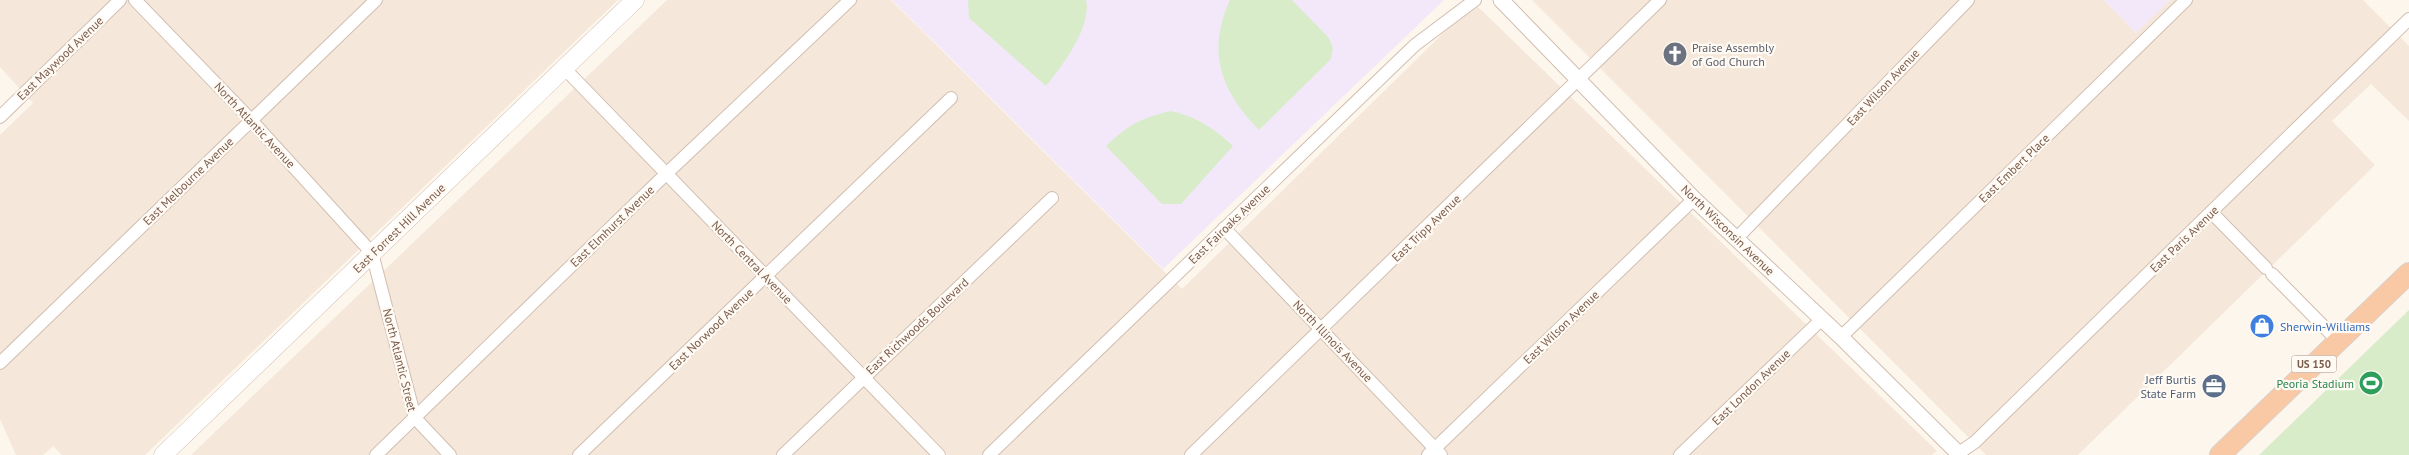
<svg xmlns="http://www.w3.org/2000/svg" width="2409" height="455" font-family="'PT Sans',sans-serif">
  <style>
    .residential { fill: #f5e8da }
    .education { fill: #f3e8fa }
    .green { fill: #d8ecc9 }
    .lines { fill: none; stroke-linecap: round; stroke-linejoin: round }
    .minor-casing { stroke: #d1beb0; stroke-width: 14 }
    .tertiary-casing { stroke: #d1beb0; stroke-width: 17 }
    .secondary-casing { stroke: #d6c0b0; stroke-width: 19 }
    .trunk-casing { stroke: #dad1cd; stroke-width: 22 }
    .minor { stroke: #fff; stroke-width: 12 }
    .tertiary { stroke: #fff; stroke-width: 15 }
    .secondary { stroke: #fff; stroke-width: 18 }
    .trunk { stroke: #f9c8a4; stroke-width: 20 }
    .labels { text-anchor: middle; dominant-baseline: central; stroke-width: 4.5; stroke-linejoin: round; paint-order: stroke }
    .shield { fill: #fffaf3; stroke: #a28b7f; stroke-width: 1 }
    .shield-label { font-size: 11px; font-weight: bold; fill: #7a5c4d }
    .worship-label { font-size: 12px; fill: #5b616d; stroke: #fffaf3; text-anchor: start }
    .street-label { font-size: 12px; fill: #7a5c4d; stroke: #fffaf3 }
    .shop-label { font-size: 12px; fill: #366cbe; stroke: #fffaf3; text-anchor: start }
    .service-label { font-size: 12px; fill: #4e5e75; stroke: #fffaf3; text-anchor: end }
    .leisure-label { font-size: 12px; fill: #27864d; stroke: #fffaf3; text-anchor: end }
  </style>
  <rect width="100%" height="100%" fill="#fdf6ec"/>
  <g class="residential">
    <polygon points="0,0 618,0 145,455 62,455 53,446 43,455 16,455 0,419 0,135 33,103 0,67"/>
    <polygon points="667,0 891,0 1182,289 1474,3 1937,451 1932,455 191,455"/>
    <polygon points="1532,0 2104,0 2136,33 2170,0 2363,0 2409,46 2409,121 2371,84 2332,121 2375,165 2078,455 1986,455"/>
  </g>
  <g class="education">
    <polygon points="892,0 1444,0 1163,269"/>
    <polygon points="2104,0 2170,0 2136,33"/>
  </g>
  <g class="green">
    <path d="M 968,0 L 1086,0 C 1092,27 1062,66 1046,86 L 969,18 Z"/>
    <path d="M 1230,0 L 1292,0 L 1329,38 L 1333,48 L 1331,59 L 1259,130 C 1221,91 1206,52 1230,0 Z"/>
    <path d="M 1171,111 C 1199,118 1212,127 1233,146 L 1181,204 L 1162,204 L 1106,146 C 1128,125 1141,118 1171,111 Z"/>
    <polygon points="2409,310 2409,455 2259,455"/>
  </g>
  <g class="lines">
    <defs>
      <g id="minor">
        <polyline points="135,0 251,120 372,253 415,418 450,455"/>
        <polyline points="564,68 939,455"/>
        <polyline points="0,117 120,0"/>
        <polyline points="2212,213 2266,268"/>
        <polyline points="1224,228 1441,455"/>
        <polyline points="1736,239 1968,0"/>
        <polyline points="2272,274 2338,341"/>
        <polyline points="1841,337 2186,0"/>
        <polyline points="0,363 376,0"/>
        <polyline points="376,455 666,174 850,0"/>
        <polyline points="579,455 951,98"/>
        <polyline points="783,455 1052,198"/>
        <polyline points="989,455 1415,45 1475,0"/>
        <polyline points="1191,455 1660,0"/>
        <polyline points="1428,455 1694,199"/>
        <polyline points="1680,455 1822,319"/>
        <polyline points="1956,455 1975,442 2409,19"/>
      </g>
      <polyline id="tertiary" points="1501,0 1694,199 1841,337 1960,455"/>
      <polyline id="secondary" points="163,455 635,0"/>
      <polyline id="trunk" points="2220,455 2409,273"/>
    </defs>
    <use href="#minor" class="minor-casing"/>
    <use href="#tertiary" class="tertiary-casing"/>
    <use href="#secondary" class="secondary-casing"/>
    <use href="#trunk" class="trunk-casing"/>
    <use href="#minor" class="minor"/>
    <use href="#tertiary" class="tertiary"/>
    <use href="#secondary" class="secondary"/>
    <use href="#trunk" class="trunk"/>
  </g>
  <defs>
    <symbol id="church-disc" viewBox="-11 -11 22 22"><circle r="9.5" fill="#6b7280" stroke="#fffaf3"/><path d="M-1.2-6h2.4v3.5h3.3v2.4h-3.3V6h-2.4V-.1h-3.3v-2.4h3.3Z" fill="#fff"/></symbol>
    <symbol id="shop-disc" viewBox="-11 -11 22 22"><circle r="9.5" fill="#3f7fe0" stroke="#fffaf3"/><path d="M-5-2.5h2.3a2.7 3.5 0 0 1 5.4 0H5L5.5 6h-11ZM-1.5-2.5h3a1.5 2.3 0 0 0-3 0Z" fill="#fff"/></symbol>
    <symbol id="stadium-disc" viewBox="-11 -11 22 22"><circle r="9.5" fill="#2e9e5b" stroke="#fffaf3"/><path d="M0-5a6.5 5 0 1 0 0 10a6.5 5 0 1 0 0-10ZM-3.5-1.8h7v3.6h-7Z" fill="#fff"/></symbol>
    <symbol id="office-disc" viewBox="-11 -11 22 22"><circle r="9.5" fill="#5c6f8a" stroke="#fffaf3"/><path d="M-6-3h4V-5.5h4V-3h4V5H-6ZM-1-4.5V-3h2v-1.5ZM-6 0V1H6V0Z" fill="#fff"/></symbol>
  </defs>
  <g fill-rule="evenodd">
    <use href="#church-disc" x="1661" y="40" width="28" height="28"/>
    <use href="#shop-disc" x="2248" y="312" width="28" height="28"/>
    <use href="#stadium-disc" x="2357" y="369" width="28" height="28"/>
    <use href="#office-disc" x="2200" y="372" width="28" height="28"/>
  </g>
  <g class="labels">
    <rect class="shield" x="2291.5" y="355.5" width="45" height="17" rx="4"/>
    <g class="shield-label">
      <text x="2314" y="364">US 150</text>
    </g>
    <g class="worship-label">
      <text x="1692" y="47">Praise Assembly<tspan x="1692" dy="14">of God Church</tspan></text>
    </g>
    <g class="street-label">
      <text transform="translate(60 58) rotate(-44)">East Maywood Avenue</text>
      <text transform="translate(1883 87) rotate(-47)">East Wilson Avenue</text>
      <text transform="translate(255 125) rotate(47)">North Atlantic Avenue</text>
      <text transform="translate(2014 168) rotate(-44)">East Embert Place</text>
      <text transform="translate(188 181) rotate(-44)">East Melbourne Avenue</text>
      <text transform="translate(1229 224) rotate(-44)">East Fairoaks Avenue</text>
      <text transform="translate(612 226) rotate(-44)">East Elmhurst Avenue</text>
      <text transform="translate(399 228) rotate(-44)">East Forrest Hill Avenue</text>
      <text transform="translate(1426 228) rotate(-44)">East Tripp Avenue</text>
      <text transform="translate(1728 230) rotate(44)">North Wisconsin Avenue</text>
      <text transform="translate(2184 239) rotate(-44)">East Paris Avenue</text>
      <text transform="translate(752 262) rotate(46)">North Central Avenue</text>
      <text transform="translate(917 326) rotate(-43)">East Richwoods Boulevard</text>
      <text transform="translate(1561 327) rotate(-44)">East Wilson Avenue</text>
      <text transform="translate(711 329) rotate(-44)">East Norwood Avenue</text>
      <text transform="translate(1333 341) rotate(46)">North Illinois Avenue</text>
      <text transform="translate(400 360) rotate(76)">North Atlantic Street</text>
      <text transform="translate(1751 387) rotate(-44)">East London Avenue</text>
    </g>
    <g class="shop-label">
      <text x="2280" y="326">Sherwin-Williams</text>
    </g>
    <g class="service-label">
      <text x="2196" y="379">Jeff Burtis<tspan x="2196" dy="14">State Farm</tspan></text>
    </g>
    <g class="leisure-label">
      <text x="2354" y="383">Peoria Stadium</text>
    </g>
  </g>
</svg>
